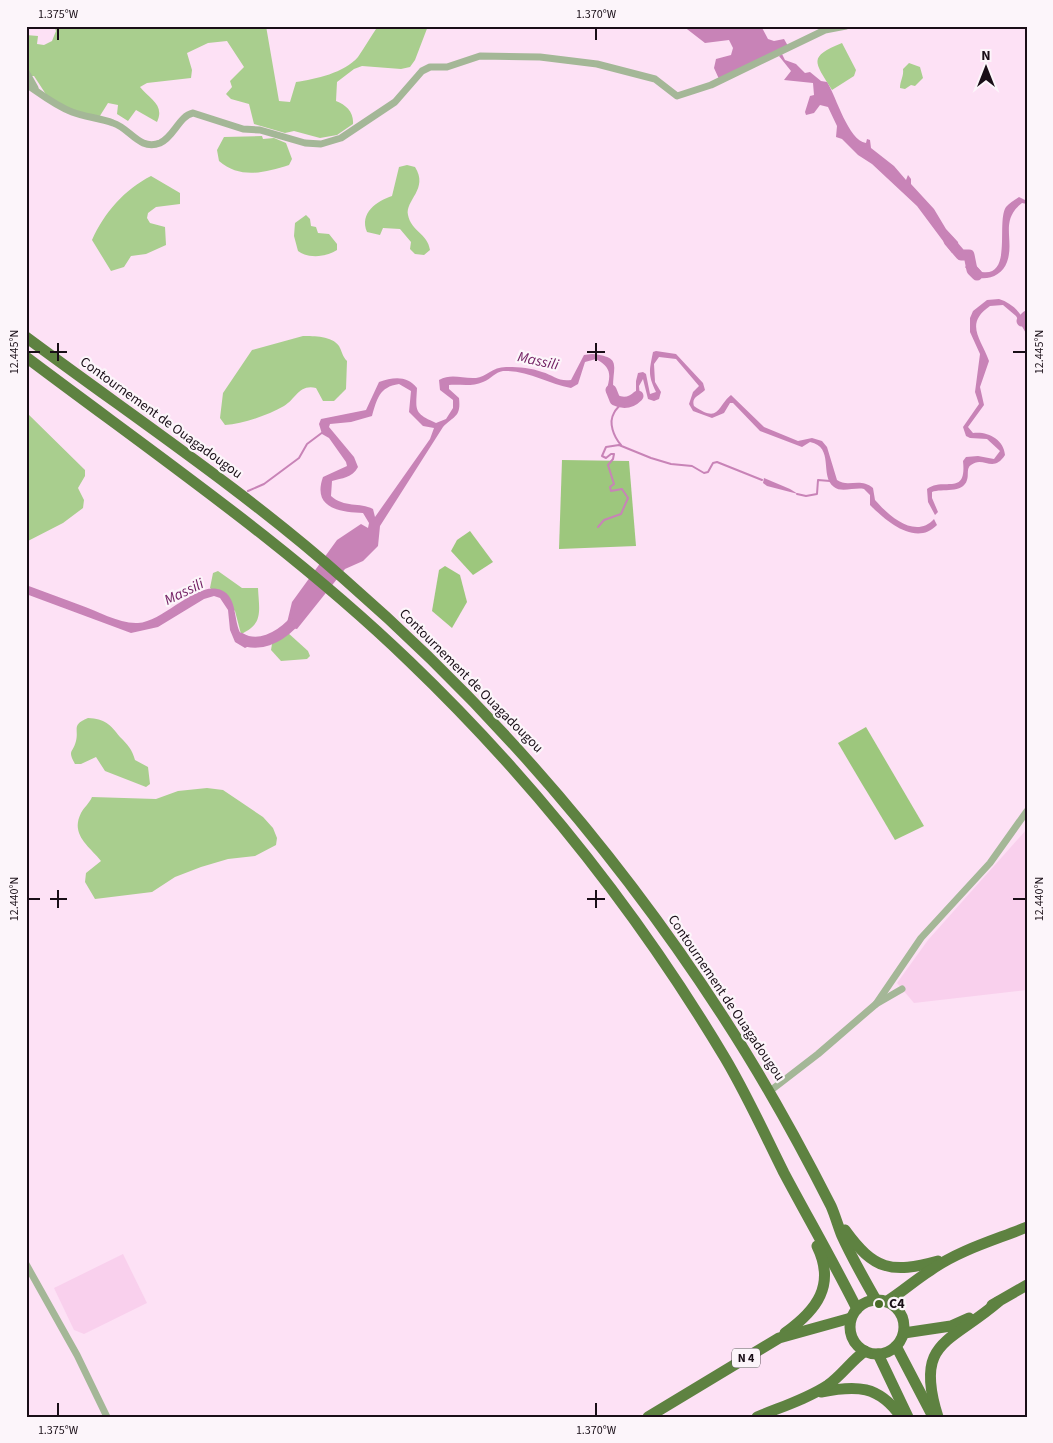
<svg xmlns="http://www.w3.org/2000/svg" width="1053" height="1443" font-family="'Source Sans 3',sans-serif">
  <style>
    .built { fill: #f9d0ed }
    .green { fill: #a9ce8e }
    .forest { fill: #9dc77d }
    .water { fill: #c883b7; fill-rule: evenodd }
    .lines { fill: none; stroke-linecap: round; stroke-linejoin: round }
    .stream { stroke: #c883b7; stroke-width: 2 }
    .river { stroke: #c883b7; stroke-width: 11 }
    .minor { stroke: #a4b797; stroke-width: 7 }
    .trunk { stroke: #5e8241; stroke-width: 11 }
    .ticks { fill: none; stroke: #190e17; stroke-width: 2 }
    .poi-dot { fill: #496d27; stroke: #fcf5fa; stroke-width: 2 }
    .labels { text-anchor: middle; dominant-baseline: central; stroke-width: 4.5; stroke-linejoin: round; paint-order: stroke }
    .shield { fill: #fcf5fa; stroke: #5d535b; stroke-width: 1 }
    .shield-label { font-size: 12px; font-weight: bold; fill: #190e17 }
    .street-label { font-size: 14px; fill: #190e17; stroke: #fcf5fa }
    .poi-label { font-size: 14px; font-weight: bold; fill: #190e17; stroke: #fcf5fa; text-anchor: start }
    .water-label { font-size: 15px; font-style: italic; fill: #722063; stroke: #fcf5fa }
    .neatline { fill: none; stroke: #190e17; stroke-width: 2 }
    .ticks-label { font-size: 12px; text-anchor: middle; fill: #190e17 }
  </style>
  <rect width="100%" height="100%" fill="#fde1f5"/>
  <g class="built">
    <polygon points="1027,829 1027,990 914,1003 897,983 928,940"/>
    <polygon points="123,1254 147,1303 84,1334 74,1330 54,1288"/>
  </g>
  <g class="green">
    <path d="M 54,26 L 266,26 L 279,101 L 290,102 L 296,82 C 316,79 344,73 358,57 C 365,47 371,36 378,26 L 428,26 L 415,60 L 410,67 L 401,69 L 362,66 L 354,69 L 337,82 L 336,101 C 346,105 354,112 353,124 L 337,135 L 320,138 L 294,131 L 285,133 L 254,124 L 249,104 L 231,99 L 226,94 L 232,87 L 230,81 L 244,67 L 227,41 L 208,43 L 187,53 L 192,70 L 191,78 L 147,83 L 140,87 C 150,99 165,105 157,122 L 136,110 L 128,121 L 117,114 L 118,105 L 108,103 L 98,119 L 51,102 L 34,76 L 26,76 L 26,35 L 38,36 L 37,44 L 44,45 L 52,41 L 56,31 Z"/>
    <path d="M 842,43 L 856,70 L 854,76 L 832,90 C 814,61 808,57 842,43 Z"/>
    <path d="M 909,63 L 920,67 L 923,78 L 915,86 L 911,85 L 905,89 L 900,88 C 900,81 904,76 903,69 Z"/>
    <path d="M 262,136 L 263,139 L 274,138 L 286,143 L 292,159 L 289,165 C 264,173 240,179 219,161 L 217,150 L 224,137 Z"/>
    <path d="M 407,165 L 415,167 C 429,189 405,200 408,215 C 411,231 428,234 430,250 L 424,255 L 415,254 L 410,249 L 411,242 L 400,229 L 383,228 L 380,235 L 367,232 C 359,213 377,201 392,196 L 399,167 Z"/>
    <path d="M 151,176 L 180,193 L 180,204 L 156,207 L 148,213 L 147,218 L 150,223 L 165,227 L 166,245 L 146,254 L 131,256 L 124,267 L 111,271 L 92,240 C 104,213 125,189 151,176 Z"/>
    <path d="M 306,215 L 310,219 L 311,226 L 316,227 L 318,233 L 329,234 L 337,244 L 337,250 C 326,257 309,259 298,251 L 294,236 L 295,223 Z"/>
    <path d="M 303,336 C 314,336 332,336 339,346 C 342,351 342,356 347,361 L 346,389 L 334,401 L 323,401 L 316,388 C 299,384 296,399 284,406 C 268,415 243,424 225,425 L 220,418 L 223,393 L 252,350 Z"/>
    <polygon points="26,412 85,470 85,476 78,488 84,500 83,508 63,523 26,542"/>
    <path d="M 218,571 L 242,588 L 258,588 C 259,610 264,624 241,634 L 235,611 L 210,588 L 213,573 Z"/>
    <polygon points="287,632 308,651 310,656 307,659 281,661 271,650 273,638"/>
    <path d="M 88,718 C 105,719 110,724 120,737 C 128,745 132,749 135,760 L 148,767 L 150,784 L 146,787 L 105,771 L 96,757 L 81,764 L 75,764 C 67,750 73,753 76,741 C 79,729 71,725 88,718 Z"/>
    <path d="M 207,788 L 223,790 L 263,817 L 273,828 L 277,838 L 276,845 L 255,856 L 228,859 L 201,867 L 175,877 L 152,892 L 95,899 L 85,882 L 86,873 L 101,861 C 89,846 70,835 81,813 C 84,807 89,804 92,797 L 156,799 L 178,791 Z"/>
  </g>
  <g class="forest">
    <polygon points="562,460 629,461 636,546 559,549"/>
    <polygon points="470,531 493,562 473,575 451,551 457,540"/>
    <polygon points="445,566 460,575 467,602 452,628 432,611 439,570"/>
    <polygon points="866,727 924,826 895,840 838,743"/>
  </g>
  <g class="water">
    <polygon points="683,26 761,26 768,39 774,41 784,39 788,46 719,79 714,68 716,59 731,55 733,48 729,40 705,43"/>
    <path d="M 782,54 L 785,60 L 796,64 L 805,73 L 810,72 L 821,81 L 827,82 C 837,98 848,140 866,143 L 867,139 L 870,140 L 871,148 L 894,166 L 906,180 L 908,175 L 911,179 L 911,184 L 934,209 L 946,229 L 958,242 L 959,251 L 952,253 L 917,206 L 872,164 L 858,155 L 842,139 L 836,137 L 837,126 L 828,107 L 820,105 L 814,113 L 806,115 L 805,112 L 810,96 L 814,95 L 813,83 L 784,80 L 791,71 L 779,56 Z"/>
    <path d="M 1019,197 L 1027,201 L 1027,204 L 1022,203 C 999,221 1015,240 1007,262 C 1002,276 986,282 972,276 L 965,267 L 970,262 L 973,262 L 982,272 C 1013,277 996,222 1006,207 C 1009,203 1015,200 1019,197 Z"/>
    <path d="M 999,299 C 1015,304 1027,318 1027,335 L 1016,316 L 1003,305 L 990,306 C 964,324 981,338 989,361 L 980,387 L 984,405 L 968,427 L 973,433 C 987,431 1004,439 1005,455 C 993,474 983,455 971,465 C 966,468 969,475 967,480 C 963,494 942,488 932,492 L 932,498 L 938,512 L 935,515 L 928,502 L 927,489 C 943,476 967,498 963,461 L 966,457 L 978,456 L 994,459 L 1000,451 L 987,439 L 970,438 L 966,436 L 963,427 L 979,404 L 975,392 L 980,354 L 970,332 L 970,318 L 973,311 L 987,300 Z"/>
    <path d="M 656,351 L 676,354 L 703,383 L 705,390 C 699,396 691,397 694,406 C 720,424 717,406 731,395 L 764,427 L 798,441 L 812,438 L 822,441 L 827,447 L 837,480 C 848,488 860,477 873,488 L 875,500 C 888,515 915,540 934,519 L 937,525 C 916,547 886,521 870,505 L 870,495 L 864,489 C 855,487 841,493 834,487 C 819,476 835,447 810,442 L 802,447 L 760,431 L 733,403 L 730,403 L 724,413 L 712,418 L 693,411 L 689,404 L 693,392 L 699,386 L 676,359 L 659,357 L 654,364 L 655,382 L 661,392 L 659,399 L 654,401 L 648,399 L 643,379 L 639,386 L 640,397 L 635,402 L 625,404 L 625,400 L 636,394 L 636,381 L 638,373 L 643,372 L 646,374 L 650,394 L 656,392 C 648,375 649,372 653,352 Z"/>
    <path d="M 592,354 C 622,357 613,365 613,387 C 613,393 618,397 617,403 L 613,402 L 606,392 C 611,375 612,368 596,359 L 585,362 L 578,384 L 571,388 C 549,384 527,370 503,371 C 495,372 491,379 483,382 C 472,387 460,384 449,385 L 449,389 L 459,398 C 461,417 455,415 443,427 L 380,526 L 378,546 L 363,561 L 345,569 L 297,629 L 292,628 L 282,634 L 280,632 L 286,627 L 292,602 L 337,540 L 361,524 L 368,528 L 369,523 L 363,513 C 339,512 312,508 323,477 L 347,466 L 346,462 L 329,438 L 322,434 L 319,424 L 321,419 L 366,410 L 379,382 C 393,377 407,375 417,388 C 416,410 413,413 436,423 L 446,419 L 453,408 L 453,400 L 440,390 L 439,380 C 452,373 462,379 476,378 C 486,377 493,366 508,367 C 519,367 532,368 542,372 C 553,375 559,382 571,380 L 584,355 ZM 399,384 L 411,391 L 409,412 L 423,426 L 434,428 L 430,439 L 375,517 L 373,509 C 360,502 344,508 331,496 L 332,481 C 342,478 352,478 358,467 L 354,457 L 329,427 L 330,424 L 351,422 L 372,416 C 377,399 379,387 399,384 Z"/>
    <polygon points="764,478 790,489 798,494 767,486 763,483"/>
    <path d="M 26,585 C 44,592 62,598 80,605 C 98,611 119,624 138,623 C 165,621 197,580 221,590 C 238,597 233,621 241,634 L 254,639 L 255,643 L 245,648 L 235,642 L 230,630 L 228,610 L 220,598 L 214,596 L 204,599 L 158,627 L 131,633 L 26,594 Z"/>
  </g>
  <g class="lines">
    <g class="stream">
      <path d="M 621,445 C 614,437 608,423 614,413 C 616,408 619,408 621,403"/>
      <polyline points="248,491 264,484 299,458 307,444 323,432"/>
      <polyline points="797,494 806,496 817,494 818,480 830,481"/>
      <polyline points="598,527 604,520 621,514 628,498 622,489 611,491 610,487 614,484 608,465 613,459 614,454 611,454 606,458 602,456 606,447 619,445 651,458 671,464 692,466 704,473 708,472 713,463 717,462 762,480"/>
    </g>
    <g class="river">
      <polyline points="949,241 961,255 969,255 972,270 977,275"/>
      <polyline points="1022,321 1027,316"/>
      <path d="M 611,390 L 615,400 C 623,404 631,403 638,396"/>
      <path d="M 240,638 C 258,649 279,637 292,624"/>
    </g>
    <g class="minor">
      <polyline points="26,72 35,88"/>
      <path d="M 26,84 C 41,94 54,105 72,112 C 85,117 100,118 113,123 C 130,128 139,151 160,143 C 174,137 179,116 193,113 L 243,129 L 260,130 L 305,143 L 321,144 L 341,138 L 395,102 L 422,71 L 430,67 L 447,67 L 480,56 L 540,57 L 597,64 L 655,79 L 677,96 L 711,85 L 825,30 L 846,26"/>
      <polyline points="876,1004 921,938 990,863 1027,811"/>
      <polyline points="770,1091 818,1054 876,1004 902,989"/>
      <polyline points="26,1264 77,1355 107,1417"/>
    </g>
    <g class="trunk">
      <path d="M 26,337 C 132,416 245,491 344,579 C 491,707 618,854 724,1018 C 763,1078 798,1141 831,1206 C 835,1215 838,1226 842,1236 C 852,1258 864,1279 876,1300"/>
      <path d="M 26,357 C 156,455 292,548 409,661 C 531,778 639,914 725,1058 C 747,1095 765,1135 784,1173 C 808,1218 834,1263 857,1309"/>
      <path d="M 845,1230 C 874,1270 891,1274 938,1261"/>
      <circle cx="877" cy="1327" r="27"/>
      <path d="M 886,1302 C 902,1292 915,1280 931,1270 C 959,1250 995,1240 1027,1227"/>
      <polyline points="992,1305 1027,1285"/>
      <path d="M 785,1333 C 817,1310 836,1285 817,1246"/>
      <polyline points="904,1333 951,1326 969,1318"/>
      <polyline points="896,1346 931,1413"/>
      <polyline points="878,1354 908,1417"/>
      <path d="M 821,1392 C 856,1385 879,1385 901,1417"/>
      <polyline points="648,1417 779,1338 851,1318"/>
      <path d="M 757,1417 C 781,1407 807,1399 828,1385 C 842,1375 851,1361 865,1351"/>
      <path d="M 938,1417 C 914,1341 949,1344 998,1302"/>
    </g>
  </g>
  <path class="ticks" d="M 58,28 L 58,40M 596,28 L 596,40M 58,343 L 58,361M 596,343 L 596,361M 28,352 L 40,352M 50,352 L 67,352M 587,352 L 605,352M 1013,352 L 1026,352M 58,890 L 58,908M 596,890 L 596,908M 28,899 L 40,899M 50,899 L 67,899M 587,899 L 605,899M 1013,899 L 1026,899M 58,1403 L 58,1416M 596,1403 L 596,1416"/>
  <circle class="poi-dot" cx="879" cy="1304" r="5"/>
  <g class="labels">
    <rect class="shield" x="732" y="1348.5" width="28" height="19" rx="4"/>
    <g class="shield-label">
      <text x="746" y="1358">N 4</text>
    </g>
    <g class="street-label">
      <text transform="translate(161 418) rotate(36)">Contournement de Ouagadougou</text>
      <text transform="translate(471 681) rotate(45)">Contournement de Ouagadougou</text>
      <text transform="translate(726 998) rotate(56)">Contournement de Ouagadougou</text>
    </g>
    <g class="poi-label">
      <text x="889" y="1304">C4</text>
    </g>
    <g class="water-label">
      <text transform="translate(538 361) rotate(12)">Massili</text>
      <text transform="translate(184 592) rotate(-26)">Massili</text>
    </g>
  </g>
  <rect width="1053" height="1443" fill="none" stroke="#fcf5fa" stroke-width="55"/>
  <g transform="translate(986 68)" stroke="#fcf5fa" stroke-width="4" paint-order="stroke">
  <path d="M0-4L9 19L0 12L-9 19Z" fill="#190e17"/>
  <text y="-8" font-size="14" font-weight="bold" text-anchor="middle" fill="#190e17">N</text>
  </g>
  <rect x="28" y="28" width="998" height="1388" class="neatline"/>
  <g class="ticks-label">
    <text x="58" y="18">1.375°W</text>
    <text x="596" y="18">1.370°W</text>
    <text transform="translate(14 352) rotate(-90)" y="4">12.445°N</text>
    <text transform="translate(1039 352) rotate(-90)" y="4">12.445°N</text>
    <text transform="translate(14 899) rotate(-90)" y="4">12.440°N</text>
    <text transform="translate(1039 899) rotate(-90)" y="4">12.440°N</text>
    <text x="58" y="1434">1.375°W</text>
    <text x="596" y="1434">1.370°W</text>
  </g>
</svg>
